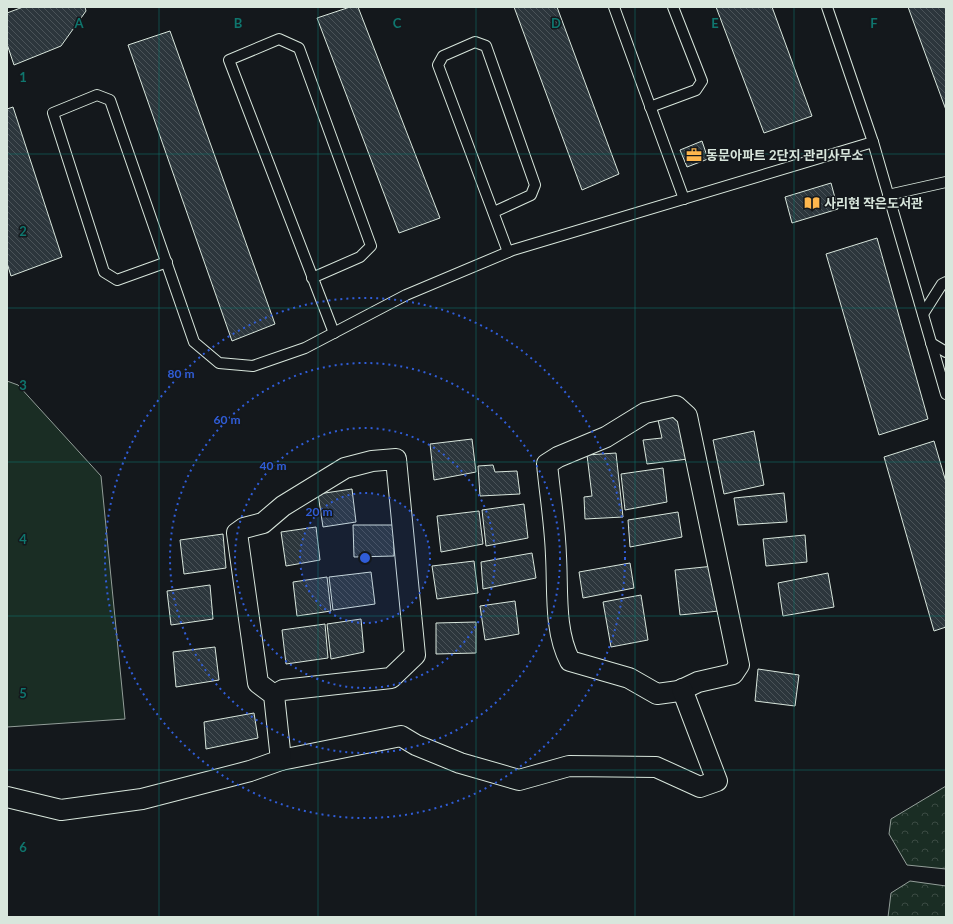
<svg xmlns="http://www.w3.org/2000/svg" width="953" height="924" font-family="Lato,'Noto Sans KR',sans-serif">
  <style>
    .park { fill: url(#park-crowns); stroke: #939e99 }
    .garden { fill: #1a2d24; stroke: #939e99 }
    .building { fill: url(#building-back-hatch); stroke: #d8e6dc }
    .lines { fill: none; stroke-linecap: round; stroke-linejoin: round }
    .lane-casing { stroke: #d8e6dc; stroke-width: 12 }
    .street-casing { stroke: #d8e6dc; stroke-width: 22 }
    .lane { stroke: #14181c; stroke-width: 10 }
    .street { stroke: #14181c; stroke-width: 20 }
    .grid { fill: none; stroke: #0f766e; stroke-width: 1; stroke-opacity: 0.55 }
    .ring { fill: none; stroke: #305dd8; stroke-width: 2; stroke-dasharray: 2 4 }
    .labels { text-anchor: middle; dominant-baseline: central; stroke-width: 3; stroke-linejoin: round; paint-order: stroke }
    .poi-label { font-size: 13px; font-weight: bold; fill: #d8e6dc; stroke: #14181c; text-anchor: start }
    .grid-label { font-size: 13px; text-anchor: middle; font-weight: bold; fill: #0f766e; stroke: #14181c; stroke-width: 3; stroke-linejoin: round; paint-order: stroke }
    .centre { fill: #305dd8; stroke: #14181c; stroke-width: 2 }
    .ring-label { font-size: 12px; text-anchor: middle; font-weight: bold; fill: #305dd8; stroke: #14181c; stroke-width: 3; stroke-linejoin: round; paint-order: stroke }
  </style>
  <defs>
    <pattern id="park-crowns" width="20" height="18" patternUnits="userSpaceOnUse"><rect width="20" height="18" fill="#1a2d24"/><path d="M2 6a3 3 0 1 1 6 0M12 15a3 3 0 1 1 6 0" fill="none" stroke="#3b4b43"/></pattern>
    <pattern id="building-back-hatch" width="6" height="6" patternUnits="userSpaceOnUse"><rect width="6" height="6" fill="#2c363c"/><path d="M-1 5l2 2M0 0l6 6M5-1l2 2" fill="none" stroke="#4a5358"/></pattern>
  </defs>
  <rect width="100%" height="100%" fill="#14181c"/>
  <g class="park">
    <polygon points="946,786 946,869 907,865 889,834 891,819"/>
    <polygon points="910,881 946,886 946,917 888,917 891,893"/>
  </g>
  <polygon class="garden" points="7,381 18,385 101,476 125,719 7,727"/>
  <g class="building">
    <polygon points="23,7 85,7 86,11 61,46 14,65 7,44 7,13"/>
    <polygon points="350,7 358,7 440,218 399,233 317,18"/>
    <polygon points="514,7 557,7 619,174 582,190"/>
    <polygon points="716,7 772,7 812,116 764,133"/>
    <polygon points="908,7 946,7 946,110"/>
    <polygon points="170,31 275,324 232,341 128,45"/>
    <polygon points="13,107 62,257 11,276 7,263 7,109"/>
    <polygon points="702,141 708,159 687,167 680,150"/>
    <polygon points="831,183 838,209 792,223 785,197"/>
    <polygon points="877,238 928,419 879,435 826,254"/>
    <polygon points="681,414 688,459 647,464 643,440 662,438 658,420"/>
    <polygon points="754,431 764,485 724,494 713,440"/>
    <polygon points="472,439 476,472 434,480 430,444"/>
    <polygon points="934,441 946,482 946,627 934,631 884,457"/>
    <polygon points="616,453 623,517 585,519 584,497 592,496 587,455"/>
    <polygon points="493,465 495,472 517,471 520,494 480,496 478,466"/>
    <polygon points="663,468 667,502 625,510 621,474"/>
    <polygon points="352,489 356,522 323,527 318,494"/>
    <polygon points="784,493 787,522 738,525 734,498"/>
    <polygon points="524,504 528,538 486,546 482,510"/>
    <polygon points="479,511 483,544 441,552 437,516"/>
    <polygon points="678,512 682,537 630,547 628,520"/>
    <polygon points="353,525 394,525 394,556 354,557"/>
    <polygon points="316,527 320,560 286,566 281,532"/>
    <polygon points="223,534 226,568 184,574 180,540"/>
    <polygon points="805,535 807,562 766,566 763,539"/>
    <polygon points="532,553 536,578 483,589 481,562"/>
    <polygon points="474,561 478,593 437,599 432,566"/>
    <polygon points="630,563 634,588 583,598 579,572"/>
    <polygon points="714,566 719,611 680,615 675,570"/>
    <polygon points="371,572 375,604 333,610 329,577"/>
    <polygon points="828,573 834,607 783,616 778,583"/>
    <polygon points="327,577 331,611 297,616 293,582"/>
    <polygon points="210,585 213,619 171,625 167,591"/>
    <polygon points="641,595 648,640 611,647 603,602"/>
    <polygon points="515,601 519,634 485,640 480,606"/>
    <polygon points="361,619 364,652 331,659 327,624"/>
    <polygon points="476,622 476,653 436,654 436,623"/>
    <polygon points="325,624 328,658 286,664 282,630"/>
    <polygon points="215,647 219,680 176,687 173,652"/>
    <polygon points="758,669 799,675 795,706 755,701"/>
    <polygon points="254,713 258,738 206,749 204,722"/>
  </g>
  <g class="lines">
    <defs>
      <g id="lane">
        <polyline points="614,7 684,199"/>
        <polyline points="650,107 696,90 702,81 673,7"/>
        <polyline points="873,142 946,394"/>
        <polyline points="888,195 946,182"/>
        <polyline points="494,212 531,195 535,185 486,46 475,42 443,56 438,65 508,252"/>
        <polyline points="167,262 117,280 104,272 53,113 97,95 110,100 194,342 219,363 253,366 305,348 406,295 513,250 873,142 827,7"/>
        <polyline points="312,278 360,257 371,246 299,48 279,39 229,60 334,333"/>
        <polyline points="923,314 942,284 946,282"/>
        <polyline points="931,343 946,352"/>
      </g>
      <g id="street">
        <path d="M 676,406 L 687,416 L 739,665 L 733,674 L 698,682 L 679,691 L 657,694 L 629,678 L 570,661 C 554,631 558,589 556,556 C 555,525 550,495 547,464 L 558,457 L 606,437 L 645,413 Z"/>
        <polyline points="281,760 401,736 416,745 460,763 519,780 569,766 656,767 700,787 717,781 682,689"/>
        <polyline points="7,797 61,810 142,799 250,771 281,760 274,695 258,683 237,533 244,528 263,523 283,506 345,468 372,461 396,459 415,655 391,678 283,690 274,695"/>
      </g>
    </defs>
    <use href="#lane" class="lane-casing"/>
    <use href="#street" class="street-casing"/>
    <use href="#lane" class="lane"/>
    <use href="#street" class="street"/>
  </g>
  <path class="grid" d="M 159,7 L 159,917M 318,7 L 318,917M 476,7 L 476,917M 635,7 L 635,917M 794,7 L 794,917M 7,154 L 946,154M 7,308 L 946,308M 7,462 L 946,462M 7,616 L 946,616M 7,770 L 946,770"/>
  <circle cx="365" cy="558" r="65" fill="#305dd8" fill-opacity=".12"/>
  <g class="ring">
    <circle cx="365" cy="558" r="65"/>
    <circle cx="365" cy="558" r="130"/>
    <circle cx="365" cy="558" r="195"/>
    <circle cx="365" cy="558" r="260"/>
  </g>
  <defs>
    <symbol id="office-bare" viewBox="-9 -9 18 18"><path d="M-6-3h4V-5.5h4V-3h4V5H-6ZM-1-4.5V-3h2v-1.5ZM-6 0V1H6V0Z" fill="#ffb74d" stroke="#14181c" stroke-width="2.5" paint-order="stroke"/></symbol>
    <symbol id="library-bare" viewBox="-9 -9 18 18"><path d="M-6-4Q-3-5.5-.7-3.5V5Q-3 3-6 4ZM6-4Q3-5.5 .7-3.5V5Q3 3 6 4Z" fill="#ffb74d" stroke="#14181c" stroke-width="2.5" paint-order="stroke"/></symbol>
  </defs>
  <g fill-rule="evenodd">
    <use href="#office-bare" x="683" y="144" width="22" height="22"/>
    <use href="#library-bare" x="801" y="192" width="22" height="22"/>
  </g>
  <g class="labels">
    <g class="poi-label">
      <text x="706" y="155">동문아파트 2단지 관리사무소</text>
      <text x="824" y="203">사리현 작은도서관</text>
    </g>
  </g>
  <g class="grid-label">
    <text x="79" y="28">A</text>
    <text x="238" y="28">B</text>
    <text x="397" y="28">C</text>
    <text x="556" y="28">D</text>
    <text x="715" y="28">E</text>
    <text x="874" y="28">F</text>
    <text x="23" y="82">1</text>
    <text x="23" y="236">2</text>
    <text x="23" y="390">3</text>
    <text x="23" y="544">4</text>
    <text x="23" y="698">5</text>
    <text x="23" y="852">6</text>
  </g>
  <circle cx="365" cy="558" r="6" class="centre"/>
  <g class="ring-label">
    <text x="181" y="378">80 m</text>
    <text x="227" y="424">60 m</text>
    <text x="273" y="470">40 m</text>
    <text x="319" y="516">20 m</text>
  </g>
  <rect width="953" height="924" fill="none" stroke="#d8e6dc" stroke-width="16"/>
</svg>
